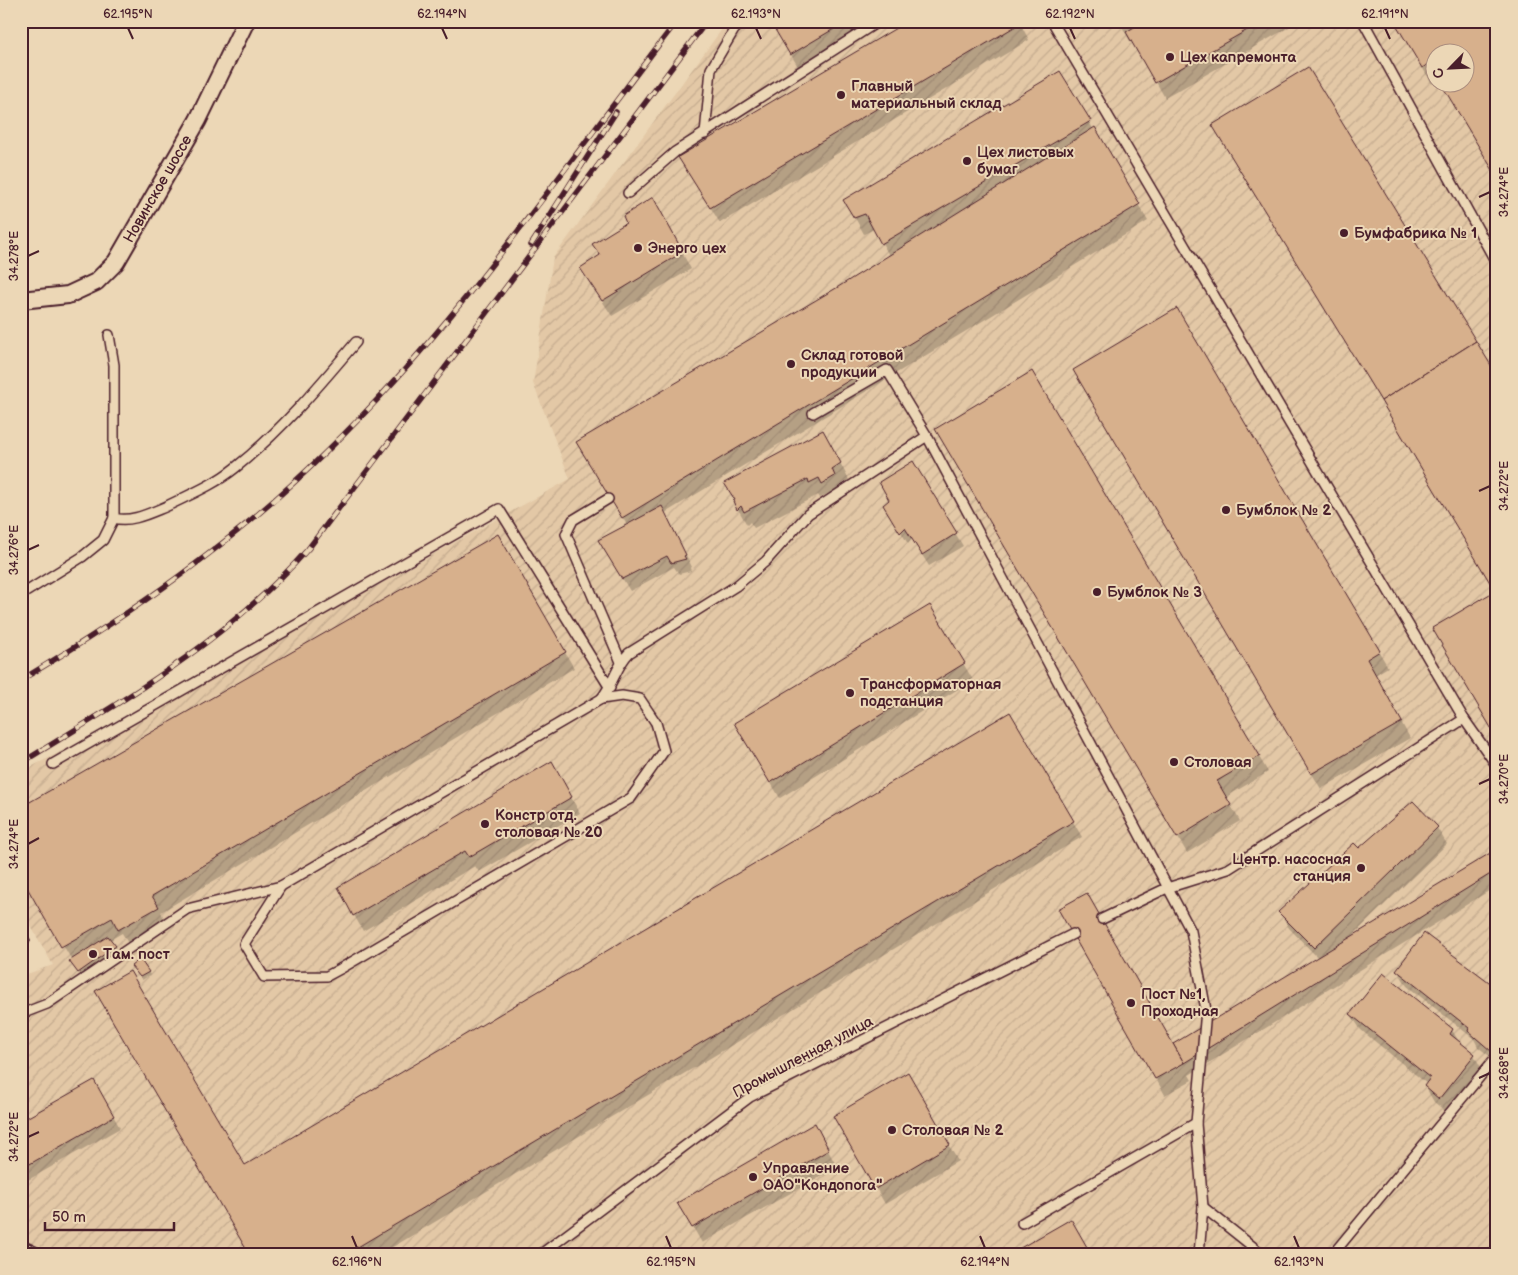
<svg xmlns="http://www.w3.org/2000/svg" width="1518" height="1275" font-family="'Balsamiq Sans',sans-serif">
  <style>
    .industrial { fill: url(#industrial-furrows); fill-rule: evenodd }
    .shadow { fill: #0003 }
    .building { fill: #d7b08c; stroke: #4a1f2b }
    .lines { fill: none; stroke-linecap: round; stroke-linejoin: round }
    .lane-casing { stroke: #4a1f2b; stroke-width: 12 }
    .street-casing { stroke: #4a1f2b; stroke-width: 20 }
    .lane { stroke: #ecd7b6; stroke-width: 9 }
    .street { stroke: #ecd7b6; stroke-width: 16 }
    .rail-casing { stroke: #4a1f2b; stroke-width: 5.5 }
    .rail { stroke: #ecd7b6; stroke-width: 4; stroke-dasharray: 11; stroke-linecap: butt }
    .ticks { fill: none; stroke: #4a1f2b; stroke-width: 2 }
    .poi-dot { fill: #4a1f2b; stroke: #ecd7b6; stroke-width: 2 }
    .labels { text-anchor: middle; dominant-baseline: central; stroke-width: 4; stroke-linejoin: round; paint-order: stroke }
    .poi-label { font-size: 15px; font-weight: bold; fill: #4a1f2b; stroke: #ecd7b6; text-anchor: start }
    .street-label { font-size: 15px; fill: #4a1f2b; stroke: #ecd7b6 }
    .neatline { fill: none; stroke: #4a1f2b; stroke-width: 2 }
    .ticks-label { font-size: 12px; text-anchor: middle; fill: #4a1f2b }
  </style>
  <defs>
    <pattern id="industrial-furrows" width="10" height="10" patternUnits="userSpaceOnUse" patternTransform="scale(1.25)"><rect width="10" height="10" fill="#e3c8a6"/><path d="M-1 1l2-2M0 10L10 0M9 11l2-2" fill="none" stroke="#c4ab8f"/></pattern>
  </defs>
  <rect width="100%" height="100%" fill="#ecd7b6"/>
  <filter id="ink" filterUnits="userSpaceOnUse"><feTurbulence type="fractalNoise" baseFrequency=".02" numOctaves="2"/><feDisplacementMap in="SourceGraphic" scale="10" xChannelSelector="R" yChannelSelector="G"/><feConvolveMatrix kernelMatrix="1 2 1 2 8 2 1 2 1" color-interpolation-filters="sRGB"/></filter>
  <g filter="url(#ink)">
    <path class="industrial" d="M 728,21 L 1497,21 L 1497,1254 L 21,1254 L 21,976 L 53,965 L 21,909 L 21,772 L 266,647 L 570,479 L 533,383 L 553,258 ZM 1436,52 L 1466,52 L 1466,82 L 1436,82 Z"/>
    <g class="shadow">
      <polygon points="771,21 882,21 800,70"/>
      <polygon points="1019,21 1029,40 720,223 689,173"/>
      <polygon points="1119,21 1288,21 1291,26 1165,98 1132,39 1130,41"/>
      <polygon points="1395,21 1497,21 1497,175 1466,82 1466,52 1436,52 1436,82 1432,84"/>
      <polygon points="1308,68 1497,378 1497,736 1433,629 1496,591 1214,126"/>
      <polygon points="1060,73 1148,221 665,513 692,567 690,568 691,571 679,574 674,567 630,591 599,540 627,525 587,458 890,257 874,229 864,234 845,200"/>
      <polygon points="661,214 691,269 612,316 591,284"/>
      <polygon points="1177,310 1388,667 1375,675 1410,738 1321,789 1074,370"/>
      <polygon points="1032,373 1268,772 1226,797 1240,821 1187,853 937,429"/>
      <polygon points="832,447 849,480 840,485 843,492 832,499 829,493 820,498 818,495 754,528 750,522 747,525 734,502"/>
      <polygon points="913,463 963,546 929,566 912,539 908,544 885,505 891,500"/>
      <polygon points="497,535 574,668 161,912 167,924 129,945 122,933 110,940 120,955 83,979 21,874"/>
      <polygon points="929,606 973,680 780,798 745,740"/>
      <polygon points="1010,713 1082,837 381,1254 251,1254 245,1167"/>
      <polygon points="551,762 580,813 479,872 475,866 363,931 354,915"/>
      <polygon points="1413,802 1437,828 1447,844 1351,937 1497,850 1497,886 1189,1075 1192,1080 1165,1095 1060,909 1173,1046 1318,958 1289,928 1280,912 1358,850"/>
      <polygon points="135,970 148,972 150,975 142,980"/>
      <polygon points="1398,971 1497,990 1497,1062 1478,1047 1474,1039 1407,986"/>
      <polygon points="1351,1015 1452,1030 1461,1045 1474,1055 1483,1071 1449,1114 1434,1102 1425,1086 1427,1084 1361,1030"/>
      <polygon points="908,1074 958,1161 885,1204 835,1116"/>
      <polygon points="94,1081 120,1128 21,1184 21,1123"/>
      <polygon points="823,1141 837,1167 702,1243 679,1203"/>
    </g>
    <g class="building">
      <polygon points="770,21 847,21 790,55"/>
      <polygon points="908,21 1020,21 1021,23 710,208 678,157"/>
      <polygon points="1144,21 1263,21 1155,83 1126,32"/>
      <polygon points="1394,21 1497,21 1497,177 1440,82 1466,82 1466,52 1436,52 1436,75 1429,64 1422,68"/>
      <polygon points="1308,67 1476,341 1381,401 1212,125"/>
      <polygon points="1060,71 1091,121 881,244 865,214 854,218 843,200"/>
      <polygon points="1095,127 1140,204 622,518 576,442 838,287"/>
      <polygon points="653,197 683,252 602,301 580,268 600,255 592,244 626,223 623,216"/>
      <polygon points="1177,308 1380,651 1367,659 1402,722 1311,774 1073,370"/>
      <polygon points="1476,341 1497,375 1497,738 1432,628 1495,591 1381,401"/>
      <polygon points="1032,371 1260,756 1217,781 1231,805 1177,838 935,429"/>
      <polygon points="823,430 841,463 832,469 835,476 822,484 819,478 809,483 808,479 744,512 741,506 737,510 733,501 735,500 724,483"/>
      <polygon points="913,461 957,533 922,555 905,528 900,533 883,505 889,500 879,482"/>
      <polygon points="662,506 686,555 684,556 686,559 671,563 667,556 622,579 598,540"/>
      <polygon points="498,534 566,652 152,896 159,907 118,930 112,918 61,947 21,877 21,807"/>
      <polygon points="930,605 965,663 770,783 734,723"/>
      <polygon points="1010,712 1074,821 346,1254 249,1254 95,991 130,971 245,1165"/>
      <polygon points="552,761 572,797 469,857 465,851 353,916 338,887"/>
      <polygon points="1413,801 1438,827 1314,948 1278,912 1354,843 1359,848"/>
      <polygon points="1497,849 1497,870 1184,1063 1173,1044"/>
      <polygon points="1087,893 1184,1063 1155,1079 1058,909"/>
      <polygon points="1424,933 1497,988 1497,1043 1491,1051 1468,1031 1469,1028 1396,970"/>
      <polygon points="108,936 116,946 78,973 69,961"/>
      <polygon points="140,959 149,972 140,977 131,966"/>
      <polygon points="1383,973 1453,1029 1450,1034 1475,1054 1439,1099 1424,1086 1430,1078 1350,1014"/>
      <polygon points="908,1072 950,1145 875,1189 833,1116"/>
      <polygon points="94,1080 114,1116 21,1169 21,1121"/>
      <polygon points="815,1123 829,1150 692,1228 677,1203"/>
      <polygon points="1071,1219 1091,1254 1017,1254 1015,1251"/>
    </g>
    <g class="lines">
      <defs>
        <g id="lane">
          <polyline points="1052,21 1464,719 1497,766"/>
          <polyline points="1363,21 1497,264"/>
          <polyline points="705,134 711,69 734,30 743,21"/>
          <polyline points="628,193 675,152 879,21"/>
          <path d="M 109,335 L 114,365 L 114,518 C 130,523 150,513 165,507 C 189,495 214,485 235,468 C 280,432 319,386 356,342"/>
          <polyline points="813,413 887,370 927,436 1191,931 1206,1010 1196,1123 1203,1207 1199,1254"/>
          <polyline points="608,499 573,520 566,534 621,662"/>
          <polyline points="21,595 82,557 103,540 114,518"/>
          <polyline points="53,764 499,509 610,688"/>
          <polyline points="281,886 244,944 264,977 327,976 340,969 631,798 664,751 656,723 640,699 622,696 601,699"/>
          <polyline points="1102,919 1167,888 1228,869 1464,719"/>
          <path d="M 21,1014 L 47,1004 L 187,909 L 281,886 L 601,699 C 613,685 616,666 629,653 L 736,586 L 766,561 L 808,514 L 927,436"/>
          <polyline points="1203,1207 1262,1254"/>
          <polyline points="1022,1223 1196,1123"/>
          <polyline points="21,1245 40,1254"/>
          <polyline points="541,1254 750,1097 1073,934"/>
          <polyline points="1333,1254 1497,1056"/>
        </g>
        <polyline id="street" points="21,300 68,295 96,282 116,262 198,120 246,21"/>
      </defs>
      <use href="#lane" class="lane-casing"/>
      <use href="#street" class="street-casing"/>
      <use href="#lane" class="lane"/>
      <use href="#street" class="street"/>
      <defs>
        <g id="rail">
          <polyline points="531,245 616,112"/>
          <path d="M 21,680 C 131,614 235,542 326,452 C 459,323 564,167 677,21"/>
          <path d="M 21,763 C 125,699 226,642 308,549 L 707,21"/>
          <polyline points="21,942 28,940"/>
        </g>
      </defs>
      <use href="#rail" class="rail-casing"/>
      <use href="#rail" class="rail"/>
    </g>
  </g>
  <path class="ticks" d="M 128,28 L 133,39M 442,28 L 447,39M 756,28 L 761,39M 1070,28 L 1075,39M 1385,28 L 1390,39M 1479,197 L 1490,192M 28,256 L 39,251M 1479,491 L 1490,486M 28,550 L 39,545M 1479,784 L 1490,779M 28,844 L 39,838M 1479,1078 L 1490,1073M 28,1137 L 39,1132M 352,1236 L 357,1248M 666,1236 L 671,1248M 980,1236 L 985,1248M 1294,1236 L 1299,1248"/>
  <g class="poi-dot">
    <circle cx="1170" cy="57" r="5"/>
    <circle cx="841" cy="95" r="5"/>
    <circle cx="967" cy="161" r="5"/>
    <circle cx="1344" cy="233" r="5"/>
    <circle cx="638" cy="248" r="5"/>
    <circle cx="791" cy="364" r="5"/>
    <circle cx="1226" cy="510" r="5"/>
    <circle cx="1097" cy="592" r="5"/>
    <circle cx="850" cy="693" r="5"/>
    <circle cx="1174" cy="762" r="5"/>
    <circle cx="485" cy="824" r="5"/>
    <circle cx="1361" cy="868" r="5"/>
    <circle cx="93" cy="954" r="5"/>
    <circle cx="1131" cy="1003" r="5"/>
    <circle cx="892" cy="1130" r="5"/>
    <circle cx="753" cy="1177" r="5"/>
  </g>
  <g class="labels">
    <g class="poi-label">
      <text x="1180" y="57">Цех капремонта</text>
      <text x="851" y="86">Главный<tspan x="851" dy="17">материальный склад</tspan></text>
      <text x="977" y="152">Цех листовых<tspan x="977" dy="17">бумаг</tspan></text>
      <text x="1354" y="233">Бумфабрика № 1</text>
      <text x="648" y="248">Энерго цех</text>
      <text x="801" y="355">Склад готовой<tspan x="801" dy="17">продукции</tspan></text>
      <text x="1236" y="510">Бумблок № 2</text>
      <text x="1107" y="592">Бумблок № 3</text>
      <text x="860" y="684">Трансформаторная<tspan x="860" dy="17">подстанция</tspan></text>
      <text x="1184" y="762">Столовая</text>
      <text x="495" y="815">Констр отд.<tspan x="495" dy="17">столовая № 20</tspan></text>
      <text x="1351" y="859" text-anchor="end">Центр. насосная<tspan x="1351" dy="17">станция</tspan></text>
      <text x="103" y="954">Там. пост</text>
      <text x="1141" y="994">Пост №1,<tspan x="1141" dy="17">Проходная</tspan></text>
      <text x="902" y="1130">Столовая № 2</text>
      <text x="763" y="1168">Управление<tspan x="763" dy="17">ОАО"Кондопога"</tspan></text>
    </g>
    <g class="street-label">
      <text transform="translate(158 189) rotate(-60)">Новинское шоссе</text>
      <text transform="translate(803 1057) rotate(-28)">Промышленная улица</text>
    </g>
  </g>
  <rect width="1518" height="1275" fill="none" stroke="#ecd7b6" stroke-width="55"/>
  <g transform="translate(1450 68) rotate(246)"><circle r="24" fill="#ecd7b6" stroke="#ab8d7e"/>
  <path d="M0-4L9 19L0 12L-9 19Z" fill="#4a1f2b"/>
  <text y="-8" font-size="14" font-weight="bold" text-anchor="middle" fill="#4a1f2b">С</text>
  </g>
  <path d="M45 1222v8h129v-8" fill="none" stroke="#4a1f2b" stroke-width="2.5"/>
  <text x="52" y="1222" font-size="15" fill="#4a1f2b" stroke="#ecd7b6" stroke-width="4" paint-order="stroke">50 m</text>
  <rect x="28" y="28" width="1462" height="1220" class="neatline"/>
  <g class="ticks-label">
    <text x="128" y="18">62.195°N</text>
    <text x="442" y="18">62.194°N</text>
    <text x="756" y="18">62.193°N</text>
    <text x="1070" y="18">62.192°N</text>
    <text x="1385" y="18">62.191°N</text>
    <text transform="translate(1504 192) rotate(-90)" y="4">34.274°E</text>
    <text transform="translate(14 256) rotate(-90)" y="4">34.278°E</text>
    <text transform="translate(1504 486) rotate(-90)" y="4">34.272°E</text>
    <text transform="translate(14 550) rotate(-90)" y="4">34.276°E</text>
    <text transform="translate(1504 779) rotate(-90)" y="4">34.270°E</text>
    <text transform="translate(14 844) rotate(-90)" y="4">34.274°E</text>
    <text transform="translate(1504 1073) rotate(-90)" y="4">34.268°E</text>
    <text transform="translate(14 1137) rotate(-90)" y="4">34.272°E</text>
    <text x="357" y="1266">62.196°N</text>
    <text x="671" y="1266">62.195°N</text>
    <text x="985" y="1266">62.194°N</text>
    <text x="1299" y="1266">62.193°N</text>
  </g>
</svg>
